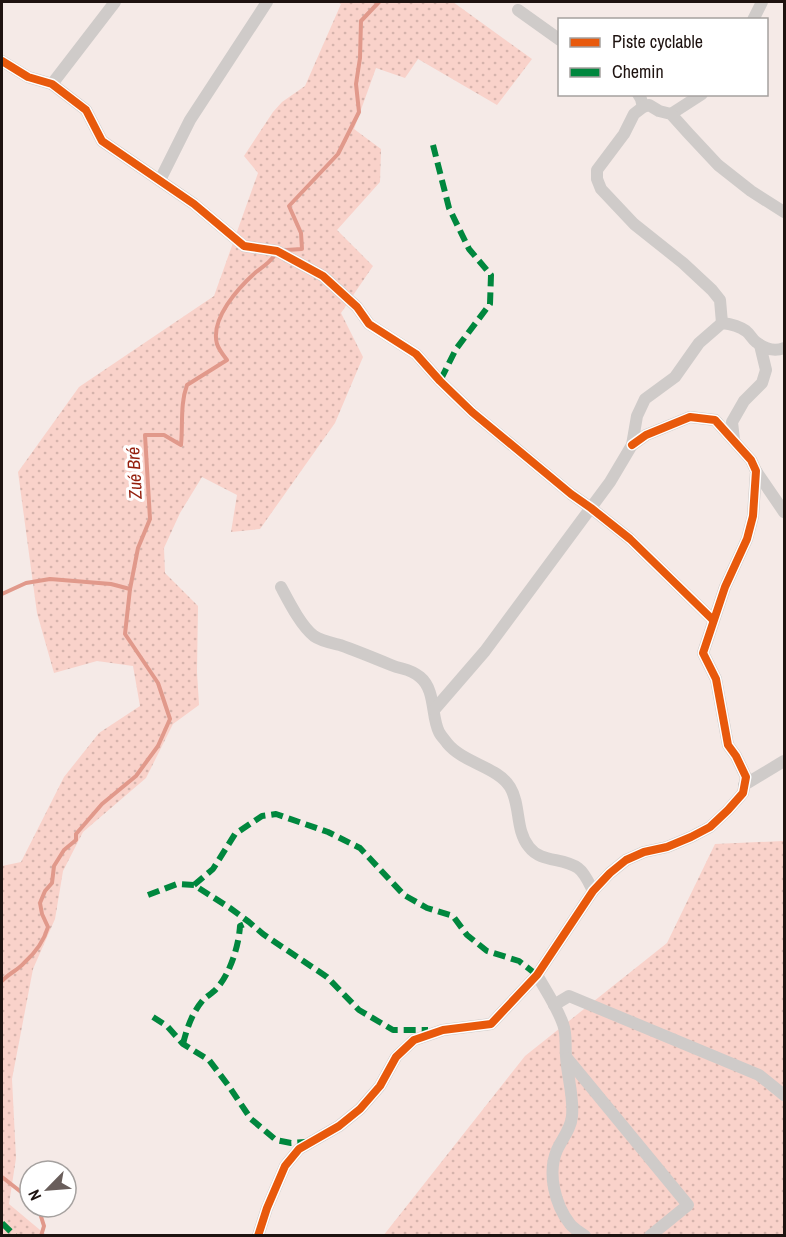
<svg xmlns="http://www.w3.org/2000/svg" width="786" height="1237" font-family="'Archivo Narrow',sans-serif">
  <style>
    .grass { fill: url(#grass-dots) }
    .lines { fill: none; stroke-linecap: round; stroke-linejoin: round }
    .stream { stroke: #e1998b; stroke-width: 4 }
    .street { stroke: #cfcbc9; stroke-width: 12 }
    .quiet { stroke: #00873e; stroke-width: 6; stroke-dasharray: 12 6; stroke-linecap: butt }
    .cycleway-casing { stroke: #fff; stroke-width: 11 }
    .cycleway { stroke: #e8590c; stroke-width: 8 }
    .labels { text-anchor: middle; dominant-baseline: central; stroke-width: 6; stroke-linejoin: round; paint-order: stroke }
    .water-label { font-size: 18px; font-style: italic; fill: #941f0d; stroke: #fff }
  </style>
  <defs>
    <pattern id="grass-dots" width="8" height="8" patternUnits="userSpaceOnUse" patternTransform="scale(1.5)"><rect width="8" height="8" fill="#f9d2ca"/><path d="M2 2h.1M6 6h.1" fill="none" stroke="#d5b3ac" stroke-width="1.8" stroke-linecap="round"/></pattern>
  </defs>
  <rect width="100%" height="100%" fill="#f5eae7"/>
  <g class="grass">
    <polygon points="338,2 453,2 532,59 497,105 418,59 405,78 376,68 354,129 381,149 380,182 337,230 373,266 341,313 363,357 335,423 260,529 231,532 237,495 202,477 180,513 164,548 165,573 198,606 197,672 199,705 173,724 146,778 83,832 63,871 55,919 33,969 12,1079 16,1158 9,1204 46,1235 2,1236 2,866 21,862 64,777 99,733 140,706 133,666 97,661 54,673 37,613 18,472 79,387 214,296 258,173 244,156 273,112 282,102 305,86 341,4"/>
    <polygon points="784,841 784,1235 383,1236 525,1056 667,943 715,844"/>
  </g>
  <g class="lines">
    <g class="stream">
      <polyline points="286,250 302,249 301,233 289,206 338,154 359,112 356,84 360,58 361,21 379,2"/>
      <polyline points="2,594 26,583 50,579 111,584 130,589"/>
      <path d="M 2,981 C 8,974 18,970 24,963 C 35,953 44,941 48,927 L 42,914 L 40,903 L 45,891 L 52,883 L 54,866 L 64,850 L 76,840 L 76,834 L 102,804 L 136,776 L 158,746 L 170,719 L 158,683 L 125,634 L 130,589 L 138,548 L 150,519 L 145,435 L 164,435 L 181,445 C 183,425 180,404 187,385 L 227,360 C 224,356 219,350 217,344 C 210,319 238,288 256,272 C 264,266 271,262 276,253"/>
      <polyline points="2,1177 30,1199"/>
      <polyline points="38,1207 44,1226 41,1236"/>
    </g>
    <g class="street">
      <polyline points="518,10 560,40"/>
      <polyline points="753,20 762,2"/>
      <polyline points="2,61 28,77 52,84 86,110 102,141 194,204 244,246 277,251 323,276 357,307 369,324 416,354 440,381 472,412 571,494 591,508 630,539 713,620"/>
      <polyline points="52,84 115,2"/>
      <polyline points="638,94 641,99 643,107"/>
      <polyline points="671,114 702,94"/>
      <polyline points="160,180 190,120 267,2"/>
      <polyline points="722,323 720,300 712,290 683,263 634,224 601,189 597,179 597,170 624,134 634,114 643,107 649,105 659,111 671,114 689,134 718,165 751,191 784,212"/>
      <polyline points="734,440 732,422 744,401 762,383 766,370 760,345"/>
      <polyline points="756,471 784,512"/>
      <path d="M 281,587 C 289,602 301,626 314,636 C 321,641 332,643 340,645 C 357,651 374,658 391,665 C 403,670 409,668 420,677 C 436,690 431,717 439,732 C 441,736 445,740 447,743 C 463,763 498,767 510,787 C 521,805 515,830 529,847 C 541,863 563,857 578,868 C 585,873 589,883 593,891"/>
      <path d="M 434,710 L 485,651 L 610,482 L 632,445 L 637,416 L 645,399 L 675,377 L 699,343 L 722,323 C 730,324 739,326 746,331 C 750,334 752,339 756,342 C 765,349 774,352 784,348"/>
      <polyline points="744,785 784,761"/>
      <path d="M 537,975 C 546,991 557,1007 563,1024 C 567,1035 565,1045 566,1056 C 567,1076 574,1096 572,1116 C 571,1129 562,1139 557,1150 C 547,1173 555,1205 570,1224 C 574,1229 580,1232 585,1236"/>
      <polyline points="554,1005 569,996 759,1075 784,1095"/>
      <polyline points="567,1058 688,1205 650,1236"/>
      <polyline points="258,1236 267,1208 285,1166 299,1149 339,1126 360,1109 380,1086 396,1057 414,1040 443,1030 491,1024 537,975 593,891 610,873 626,860 644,852 667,847 691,837 710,827 728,810 743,793 746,777 736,756 728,745 716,679 703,653 725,587 747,539 753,516 756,471 751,460 715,420 690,417 646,435 632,445"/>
    </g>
    <g class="quiet">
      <polyline points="433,145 449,208 469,249 491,275 490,304 456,349 440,381"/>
      <polyline points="194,885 213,869 235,834 262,816 276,814 328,832 360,848 404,895 427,908 453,916 467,935 487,951 519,961 537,975"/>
      <polyline points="148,895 177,884 194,885 230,908 249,922 263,934 327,977 359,1010 393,1030 428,1030"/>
      <polyline points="153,1017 167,1026 183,1044 209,1060 228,1085 251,1119 276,1140 291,1143 306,1142"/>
      <path d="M 183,1044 C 187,1028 192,1013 203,1000 C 207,996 213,993 217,988 C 230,974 239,945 240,926 L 249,922"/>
      <polyline points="2,1223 15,1236"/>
    </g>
    <defs>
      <g id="cycleway">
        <polyline points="2,61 28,77 52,84 86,110 102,141 194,204 244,246 277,251 323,276 357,307 369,324 416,354 440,381 472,412 571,494 591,508 630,539 713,620"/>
        <polyline points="258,1236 267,1208 285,1166 299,1149 339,1126 360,1109 380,1086 396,1057 414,1040 443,1030 491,1024 537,975 593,891 610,873 626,860 644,852 667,847 691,837 710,827 728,810 743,793 746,777 736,756 728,745 716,679 703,653 725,587 747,539 753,516 756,471 751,460 715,420 690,417 646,435 632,445"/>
      </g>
    </defs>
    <use href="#cycleway" class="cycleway-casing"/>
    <use href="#cycleway" class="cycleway"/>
  </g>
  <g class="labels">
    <g class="water-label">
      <text transform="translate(134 473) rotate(-93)">Zué Bré</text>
    </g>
  </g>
  <rect width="786" height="1237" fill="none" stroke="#1e1310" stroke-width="6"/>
  <rect x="558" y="18" width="210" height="78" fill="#ffffff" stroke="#a5a19f" stroke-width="1.5"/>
  <rect x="570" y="38" width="30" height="9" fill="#e8590c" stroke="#a5a19f" stroke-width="1.5"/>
  <text x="612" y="48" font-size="18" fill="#1e1310">Piste cyclable</text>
  <rect x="570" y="68" width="30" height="9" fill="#00873e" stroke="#a5a19f" stroke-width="1.5"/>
  <text x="612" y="78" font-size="18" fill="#1e1310">Chemin</text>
  <g transform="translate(48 1189) rotate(245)"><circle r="28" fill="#ffffff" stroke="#a5a19f" stroke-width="1.5"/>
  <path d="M0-4.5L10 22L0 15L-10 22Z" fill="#695e5b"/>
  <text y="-9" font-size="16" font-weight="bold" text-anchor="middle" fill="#1e1310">N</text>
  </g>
</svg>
